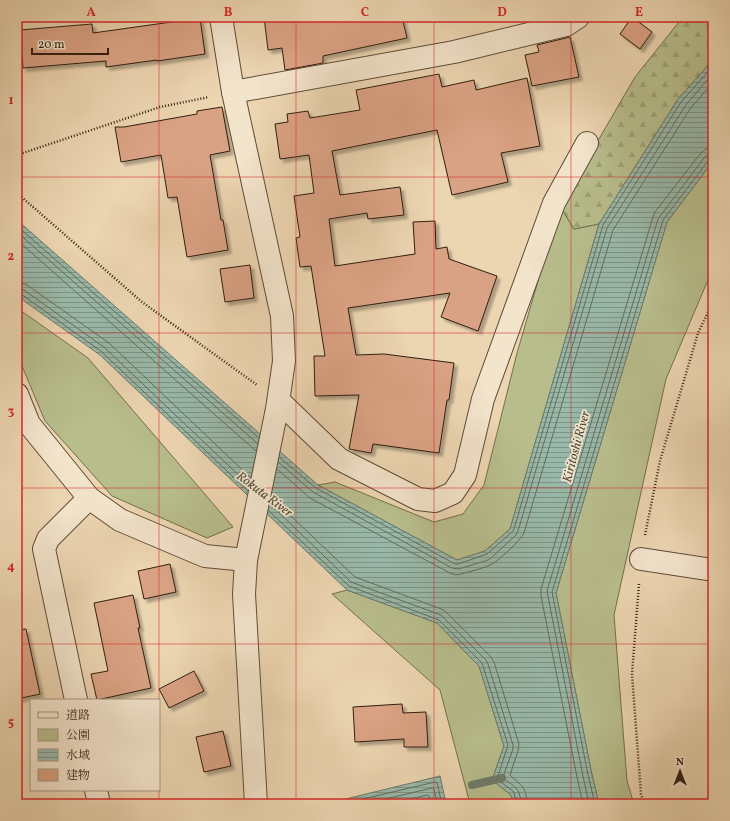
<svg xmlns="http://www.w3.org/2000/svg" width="730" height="821" font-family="Vollkorn,'Noto Serif JP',serif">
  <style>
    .green { fill: #b8bd8c; stroke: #746e4e }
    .forest { fill: url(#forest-firs); stroke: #746e4e }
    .water { fill: url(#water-rules); stroke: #6f7b6c }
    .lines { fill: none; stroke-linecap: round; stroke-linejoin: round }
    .shore { stroke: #646c5c; stroke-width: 1 }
    .stream { stroke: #6f7b6c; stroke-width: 8 }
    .building { fill: #daa284; stroke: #301e0f; filter: url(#shadow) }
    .minor-casing { stroke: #5f4c38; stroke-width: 24 }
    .path { stroke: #301e0f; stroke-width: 2.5; stroke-dasharray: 1 2; stroke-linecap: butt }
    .minor { stroke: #f3e4cc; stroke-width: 22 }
    .grid { fill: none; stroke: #d62828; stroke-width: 1; stroke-opacity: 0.55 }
    .labels { text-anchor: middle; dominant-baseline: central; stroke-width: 3.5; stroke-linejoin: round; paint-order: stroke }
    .water-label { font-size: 13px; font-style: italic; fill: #504c3e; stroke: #f3e4cc }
    .neatline { fill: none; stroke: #d62828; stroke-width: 1.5 }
    .grid-label { font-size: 13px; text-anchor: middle; font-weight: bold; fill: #d62828 }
  </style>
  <defs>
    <pattern id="forest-firs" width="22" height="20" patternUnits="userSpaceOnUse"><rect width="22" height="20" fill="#b8bd8c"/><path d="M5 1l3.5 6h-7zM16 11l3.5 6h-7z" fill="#9ea278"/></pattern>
    <pattern id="water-rules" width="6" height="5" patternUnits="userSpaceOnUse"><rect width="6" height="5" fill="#99b9aa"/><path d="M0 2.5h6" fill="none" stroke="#7d9689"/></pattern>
    <filter id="shadow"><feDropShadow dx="3.5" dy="3.5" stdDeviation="1" flood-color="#0004"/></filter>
  </defs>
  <rect width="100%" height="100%" fill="#ecd5b1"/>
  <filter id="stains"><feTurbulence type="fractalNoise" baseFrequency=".005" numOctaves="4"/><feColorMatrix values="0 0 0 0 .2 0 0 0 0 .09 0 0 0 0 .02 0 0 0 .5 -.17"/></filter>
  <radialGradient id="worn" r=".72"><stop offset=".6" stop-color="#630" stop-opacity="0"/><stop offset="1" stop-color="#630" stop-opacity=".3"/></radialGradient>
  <g class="green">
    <polygon points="713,161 713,268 666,379 614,615 627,781 634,804 599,804 592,775 556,593 667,222"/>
    <polygon points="560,206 574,229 599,224 510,529 485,551 457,560 318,485 335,482 434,522 463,514 484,485 517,353"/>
    <polygon points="17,308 88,358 233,527 207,538 112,496 45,421 17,354"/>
    <polygon points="347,590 437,623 479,666 504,746 492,780 511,795 513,804 470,804 440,690 332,594"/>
  </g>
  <polygon class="forest" points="683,17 713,17 713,60 678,99 599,224 574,229 560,206 635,77"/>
  <g class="water">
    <polygon points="713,60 713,161 667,222 556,593 592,775 599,804 513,804 511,795 492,780 504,746 479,666 437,623 347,590 100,355 17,296 17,220 318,485 457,560 485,551 510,529 599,224 678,99"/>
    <polygon points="440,776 446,803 443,804 325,804"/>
  </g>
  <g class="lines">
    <g class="shore">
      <polyline points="17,226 259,438"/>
      <polyline points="17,232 258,444"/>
      <polyline points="17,240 256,451"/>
      <polyline points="17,282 22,283 27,285 109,343 251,478"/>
      <polyline points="17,288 24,290 105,348 249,485"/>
      <polyline points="17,294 21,294 102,352 248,491"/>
      <polyline points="279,457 316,488 455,564 458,564 487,554 512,532 514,529 603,225 681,102 713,66"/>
      <polyline points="278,462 313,492 452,568 459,569 488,560 491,558 516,535 518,531 607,228 686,105 713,73"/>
      <path d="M 277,469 L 310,498 L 450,573 L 456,575 L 461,574 C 471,571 482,569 492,564 C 498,561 521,540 524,533 L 613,230 L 690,109 L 713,82"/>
      <path d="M 271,497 L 355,577 L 444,610 L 490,656 L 494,662 L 519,744 L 518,751 L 510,775 C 522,787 526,785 527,804"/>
      <path d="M 270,504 L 351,582 L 441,615 L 486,660 L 488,664 L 513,745 L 513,749 L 503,777 C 514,788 520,786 521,804"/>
      <polyline points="268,510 349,586 439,620 482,663 508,745 497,779 514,792 516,804"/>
      <polyline points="342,804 435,782 437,783 442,804"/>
      <polyline points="364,804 432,788 434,789 437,804"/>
      <polyline points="389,804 427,795 429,796 431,804"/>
      <polyline points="583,804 577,777 541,596 541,589 653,217 655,212 700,154 706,149 713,148"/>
      <polyline points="589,804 583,776 547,591 658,219 704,158 708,155 713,154"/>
      <polyline points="595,804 588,775 552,592 663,220 708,161 710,159 713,159"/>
    </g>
    <polyline class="stream" points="472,785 502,778"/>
  </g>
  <g class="building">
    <polygon points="264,17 402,17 407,38 323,56 323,63 285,70 282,48 268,50"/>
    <polygon points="632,17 652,32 640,49 620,34"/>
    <polygon points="200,18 205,54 157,61 157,60 106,67 106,61 23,68 20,30 92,24 93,33"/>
    <polygon points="570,37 579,77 532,86 525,55 539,52 537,45"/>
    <polygon points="439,74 442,87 474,80 476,90 527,78 540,146 501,153 508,182 452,195 437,130 332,151 340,195 400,187 404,215 368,219 367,213 329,219 335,266 415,254 413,222 435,221 436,249 447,247 449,259 497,276 478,331 441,317 450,293 348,308 356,355 384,354 454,363 449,400 447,400 439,453 373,444 371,453 349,449 359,395 315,396 314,356 325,356 311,266 300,267 296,238 300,237 294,196 314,193 309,155 280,159 275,124 288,122 287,114 308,111 310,118 360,110 356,90"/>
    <polygon points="222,107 230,151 210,155 221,220 223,220 228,250 187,257 177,197 168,198 161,155 121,162 115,127 124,127 197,114 197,111"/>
    <polygon points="250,265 254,298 225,302 220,269"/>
    <polygon points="170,564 176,592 144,599 138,571"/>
    <polygon points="133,595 140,628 138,628 151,688 97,700 91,674 108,671 94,603"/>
    <polygon points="26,629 40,694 17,699 17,630"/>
    <polygon points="194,671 204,691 169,708 159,689"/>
    <polygon points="402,704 403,713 426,712 428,747 404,747 404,739 355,742 353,707"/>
    <polygon points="223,731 231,766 204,772 196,737"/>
  </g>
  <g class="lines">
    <defs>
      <g id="minor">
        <polyline points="221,17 233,92 282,316 284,361 277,409 246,560 244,594 256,804"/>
        <polyline points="233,92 454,52 566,25 578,17"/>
        <polyline points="17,394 29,424 89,498 120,520 205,556 246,560"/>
        <polyline points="279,401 339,459 418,499 435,501 453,493 465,475 483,399 554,203 587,143"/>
        <polyline points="641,559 713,570"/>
        <polyline points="76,700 44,549 48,539 89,498"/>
        <polyline points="96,790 99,804"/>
      </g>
    </defs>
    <use href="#minor" class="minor-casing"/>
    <g class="path">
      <polyline points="17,155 160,107 209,97"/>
      <polyline points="17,193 142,302 257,385"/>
      <polyline points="645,535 660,461 698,333 713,302"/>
      <polyline points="639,584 632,674 641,794 644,804"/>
    </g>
    <use href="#minor" class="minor"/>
  </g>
  <path class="grid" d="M 159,17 L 159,804M 296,17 L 296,804M 434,17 L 434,804M 571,17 L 571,804M 17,177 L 713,177M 17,333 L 713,333M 17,488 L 713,488M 17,644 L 713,644"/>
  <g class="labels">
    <g class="water-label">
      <text transform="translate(577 447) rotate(-75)">Kiritoshi River</text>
      <text transform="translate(264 495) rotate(37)">Rokuta River</text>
    </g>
  </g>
  <rect width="730" height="821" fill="none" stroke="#ecd5b1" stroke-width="44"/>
  <rect x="30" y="699" width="130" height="92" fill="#f3e4cc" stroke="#a59580"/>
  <rect x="38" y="712" width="20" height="6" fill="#f3e4cc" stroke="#a59580"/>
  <text x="66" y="719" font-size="12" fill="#301e0f">道路</text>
  <rect x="38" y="729" width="20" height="12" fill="#b8bd8c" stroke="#a59580"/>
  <text x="66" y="739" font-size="12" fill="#301e0f">公園</text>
  <rect x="38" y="749" width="20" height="12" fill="url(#water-rules)" stroke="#a59580"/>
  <text x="66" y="759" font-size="12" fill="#301e0f">水域</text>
  <rect x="38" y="769" width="20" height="12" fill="#daa284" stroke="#a59580"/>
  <text x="66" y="779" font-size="12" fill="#301e0f">建物</text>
  <g transform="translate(680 771)" stroke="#f3e4cc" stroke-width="3" paint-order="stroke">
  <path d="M0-3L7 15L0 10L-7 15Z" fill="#301e0f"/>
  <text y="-6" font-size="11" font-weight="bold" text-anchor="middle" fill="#301e0f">N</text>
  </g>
  <path d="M32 48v6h76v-6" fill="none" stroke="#301e0f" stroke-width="2"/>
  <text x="38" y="48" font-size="12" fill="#301e0f" stroke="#f3e4cc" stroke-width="3" paint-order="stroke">20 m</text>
  <rect x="22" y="22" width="686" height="777" class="neatline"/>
  <g class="grid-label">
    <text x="91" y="16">A</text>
    <text x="228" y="16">B</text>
    <text x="365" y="16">C</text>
    <text x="502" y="16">D</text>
    <text x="639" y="16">E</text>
    <text x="11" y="104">1</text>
    <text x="11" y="260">2</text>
    <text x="11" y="415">3</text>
    <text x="11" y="570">4</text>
    <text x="11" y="726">5</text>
  </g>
  <rect width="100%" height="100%" filter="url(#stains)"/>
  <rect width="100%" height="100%" fill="url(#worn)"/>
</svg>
